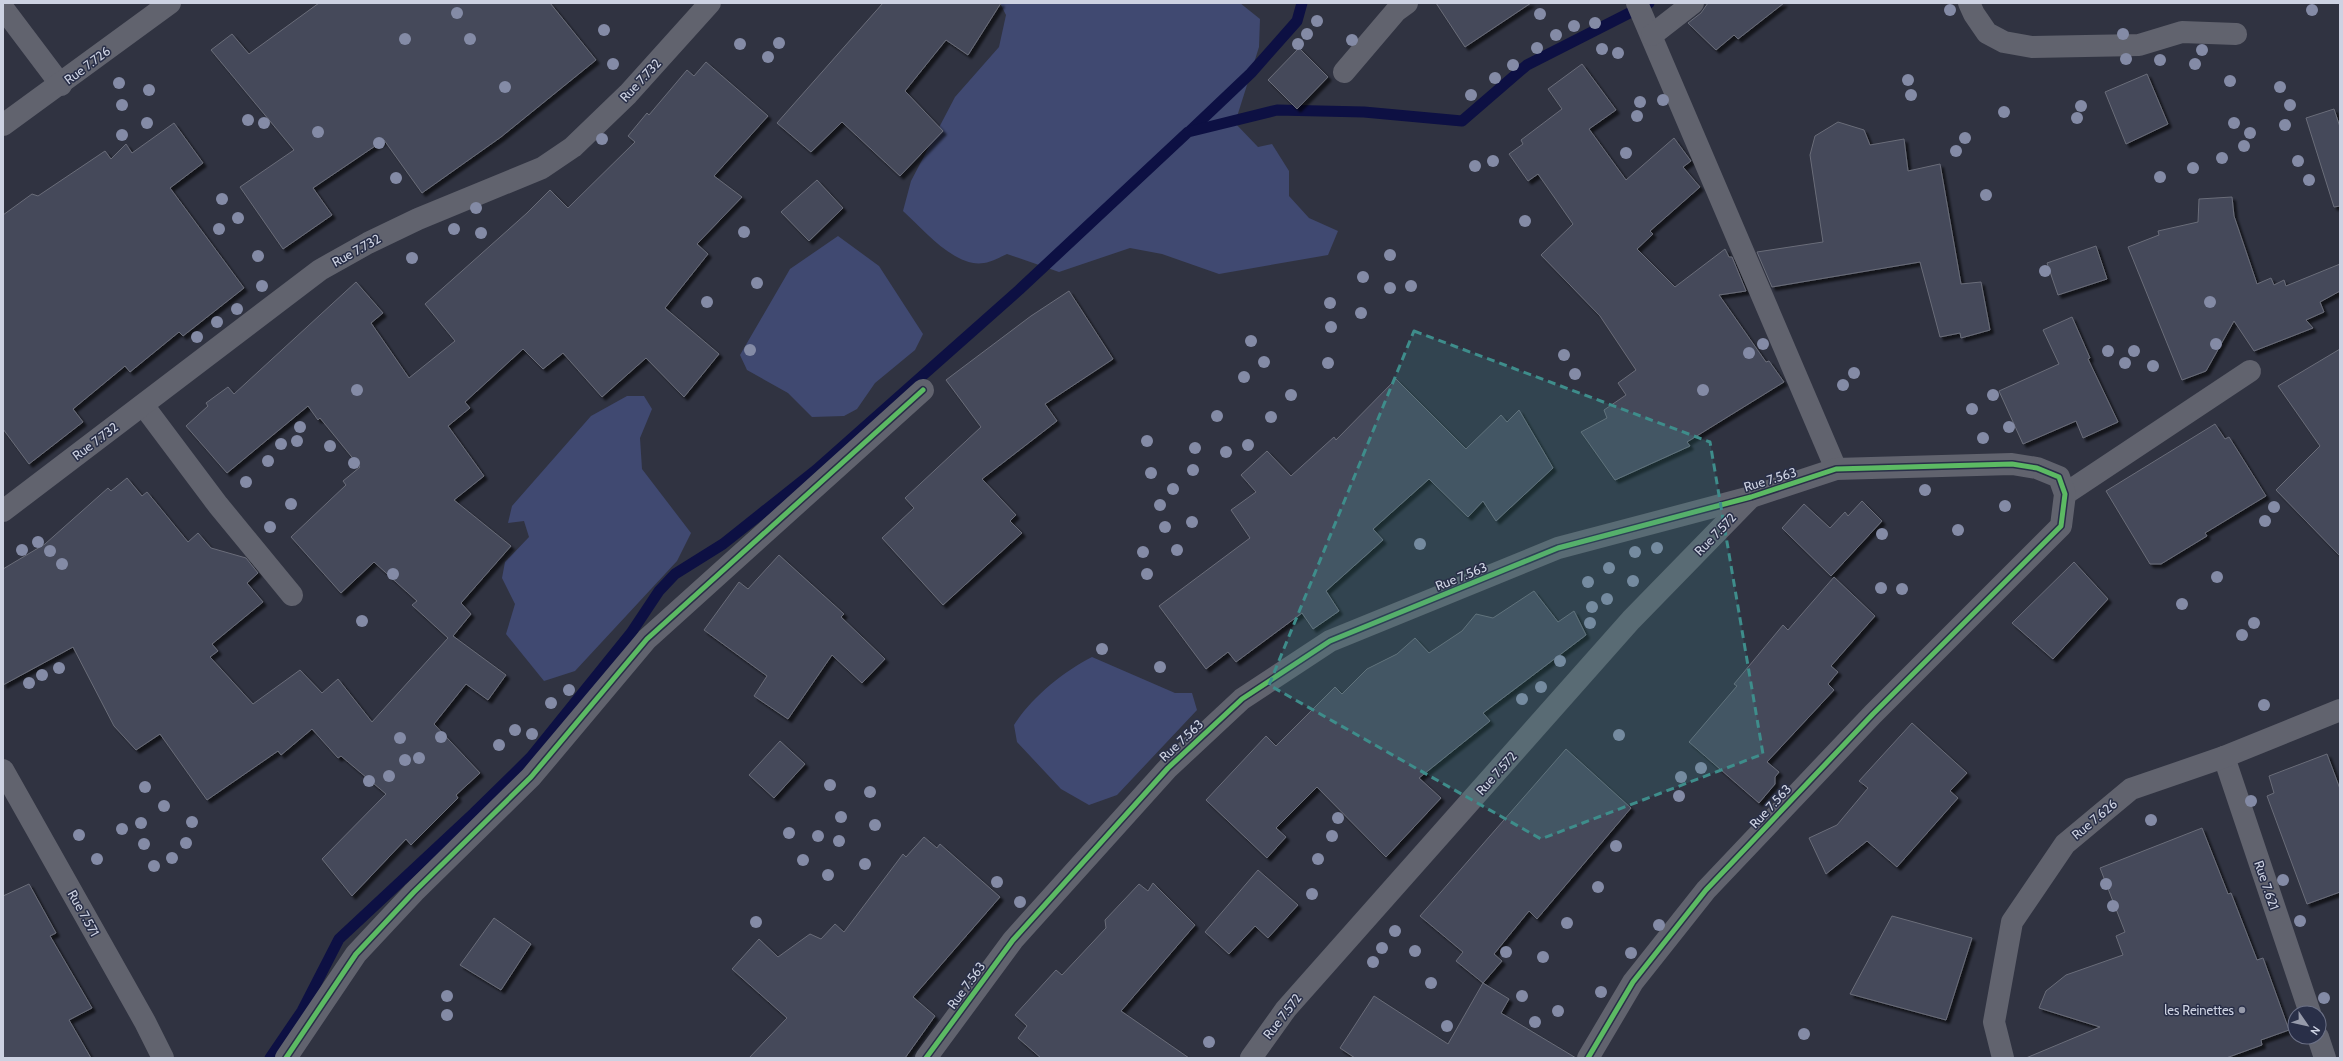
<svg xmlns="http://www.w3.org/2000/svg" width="2343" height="1061" font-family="Cabin,sans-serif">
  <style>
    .green { fill: #404971 }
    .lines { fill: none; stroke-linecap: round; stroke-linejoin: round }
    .stream { stroke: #0d1043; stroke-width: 11 }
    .building { fill: #44485a; stroke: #6a6d79; filter: url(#shadow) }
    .street { stroke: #61636e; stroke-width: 22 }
    .cycleway-casing { stroke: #292f48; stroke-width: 8 }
    .cycleway { stroke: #5cba63; stroke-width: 5 }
    .tree { fill: #848ba6 }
    .marked { fill: #3e8d8b; fill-opacity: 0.2; stroke: #3e8d8b; stroke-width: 3; stroke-dasharray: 8 5; stroke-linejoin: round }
    .poi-dot { fill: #969aaa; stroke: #292f48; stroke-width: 1.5 }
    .labels { text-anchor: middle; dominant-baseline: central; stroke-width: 3; stroke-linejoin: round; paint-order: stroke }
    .street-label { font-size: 13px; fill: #cdd2e2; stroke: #292f48 }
    .poi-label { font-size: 13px; fill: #cdd2e2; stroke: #292f48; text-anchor: end }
  </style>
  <defs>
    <filter id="shadow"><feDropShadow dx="3.5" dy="3.5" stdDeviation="1" flood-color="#0009"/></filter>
  </defs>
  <rect width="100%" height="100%" fill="#303341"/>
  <g class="green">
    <path d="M 1000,3 L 1240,3 L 1260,19 L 1259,47 L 1235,123 L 1258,147 L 1272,144 L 1289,171 L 1289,196 L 1309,218 L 1338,231 L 1328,255 L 1219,274 L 1162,254 L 1130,248 L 1059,272 L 1007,254 C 1000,257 992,262 984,263 C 955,268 923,229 903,211 L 911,181 L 955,97 L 999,47 L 1006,15 Z"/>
    <polygon points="838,236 879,266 923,334 915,350 875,383 857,409 844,416 812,417 788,393 747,370 740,355 790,269"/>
    <polygon points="627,396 644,396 652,409 640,438 642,469 691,533 677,561 575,671 544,681 506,634 515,604 502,578 505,562 529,537 524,521 508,523 512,506 591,416"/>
    <path d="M 1092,657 L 1175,693 L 1192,693 L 1197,710 L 1117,795 L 1089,805 L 1061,789 L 1017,742 L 1014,725 C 1032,697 1063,672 1092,657 Z"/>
  </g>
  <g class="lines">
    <g class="stream">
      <polyline points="1191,130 1251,73 1297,21 1302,3"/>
      <polyline points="270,1058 302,1011 339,939 474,813 531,757 631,633 659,591 675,574 723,544 816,470 1019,290 1188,132 1277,110 1364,112 1462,121 1527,65 1649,3"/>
    </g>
  </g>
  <g class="building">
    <polygon points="319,3 550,3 596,60 501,137 422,193 384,140 313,188 332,215 283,249 240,187 294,150 211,50 232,34 249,54"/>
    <polygon points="883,3 1001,3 968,55 946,40 905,91 943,131 900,176 842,122 811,152 777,123"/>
    <polygon points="1436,3 1531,3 1465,47"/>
    <polygon points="1708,3 1784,3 1738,39 1734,35 1716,50 1688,23 1701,13"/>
    <polygon points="1299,48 1328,77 1297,109 1268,80"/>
    <polygon points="706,62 768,116 714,176 742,197 697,244 708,254 665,308 719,354 684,397 646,358 602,397 563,353 543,369 523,349 465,402 470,408 448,426 484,476 454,500 511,546 461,603 471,614 453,636 506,675 488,700 466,684 434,724 480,773 456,795 458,798 411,845 406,839 352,896 322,859 386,794 341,756 338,758 312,729 281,755 278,751 207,800 160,734 136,750 114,726 73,647 3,685 3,569 45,544 108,488 111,491 127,478 142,496 147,492 188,542 198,533 211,548 246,558 258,573 247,583 263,602 212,644 218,651 210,657 253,704 300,670 322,693 338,679 372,722 448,638 412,605 417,601 374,562 341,593 291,537 346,485 343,481 360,467 320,418 318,420 308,406 227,473 186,426 208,406 206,403 228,387 234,394 356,282 383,313 371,323 409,378 455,341 425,304 527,213 550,190 568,208 635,142 628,136 647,113 649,115 687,70 694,76"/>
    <polygon points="1582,64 1616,110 1589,129 1626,180 1674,138 1691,161 1683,167 1700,187 1650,231 1653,234 1637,249 1675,287 1725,249 1729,257 1732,257 1746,291 1719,295 1766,362 1769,361 1784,382 1687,442 1690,446 1615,480 1581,432 1607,418 1604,410 1626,395 1618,383 1636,370 1600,316 1541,255 1573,224 1538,174 1528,181 1509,154 1523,144 1521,140 1562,109 1548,89"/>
    <polygon points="2147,74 2168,124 2126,144 2105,92"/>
    <polygon points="2334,109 2340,127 2340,206 2334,207 2306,118"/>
    <polygon points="1838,122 1864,130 1870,145 1904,139 1908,171 1940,164 1961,284 1981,282 1990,330 1961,338 1960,333 1940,337 1920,262 1772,287 1757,252 1823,242 1810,155 1815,136"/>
    <polygon points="174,123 203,163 170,188 244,288 183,336 179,332 130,372 125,366 73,409 83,422 29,464 3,429 3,215 32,194 38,196 105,151 111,159 126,144 132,153"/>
    <polygon points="817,180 843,208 809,241 781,212"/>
    <polygon points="2232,197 2234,216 2257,284 2271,278 2274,285 2284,280 2286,286 2340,264 2340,291 2320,302 2324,312 2306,320 2313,328 2254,351 2234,321 2206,371 2182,380 2128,247 2159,235 2158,231 2198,222 2199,199"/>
    <polygon points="2096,246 2107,279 2058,295 2047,263"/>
    <polygon points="1069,291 1113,359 1045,404 1057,421 982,479 1016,515 1010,521 1022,533 943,605 882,538 914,508 905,498 981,427 946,380 1031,316"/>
    <polygon points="2072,317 2090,358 2088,359 2118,422 2083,438 2076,421 2023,444 1999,391 2059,364 2043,330"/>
    <polygon points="2340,349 2340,556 2276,490 2320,446 2278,386"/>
    <polygon points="1396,379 1466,449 1501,415 1507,422 1519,410 1553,468 1496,521 1483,501 1468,517 1429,479 1373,529 1383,540 1326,591 1339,611 1313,629 1302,613 1236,662 1228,652 1206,669 1159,606 1250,538 1231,510 1256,492 1241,475 1267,451 1291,476 1334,437 1336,440"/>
    <polygon points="2215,424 2225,439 2229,437 2266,496 2205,533 2207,536 2161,564 2150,564 2106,491"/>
    <polygon points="1862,501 1882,521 1831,576 1782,528 1804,504 1830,528 1845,512 1848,516"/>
    <polygon points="779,555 844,614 841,617 885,659 862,683 832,655 788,719 754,696 767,676 704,630 739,582 748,589"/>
    <polygon points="2074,562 2108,599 2053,659 2012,623"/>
    <polygon points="1834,577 1875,616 1831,666 1838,672 1828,684 1834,690 1767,762 1779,772 1775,777 1775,784 1759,803 1689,742 1737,686 1734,684 1783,625 1788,630"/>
    <polygon points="1534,591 1558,622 1574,611 1586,635 1483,713 1490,721 1419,778 1441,798 1386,857 1317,787 1276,828 1286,837 1267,858 1206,800 1266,736 1276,746 1335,687 1342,694 1367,669 1397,654 1415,638 1429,653 1462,631 1476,614 1493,618"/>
    <polygon points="1912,723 1967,773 1950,791 1958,798 1897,867 1867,841 1826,874 1809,838 1837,825 1868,788 1859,781"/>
    <polygon points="780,741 805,764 774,798 749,775"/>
    <polygon points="1566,749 1631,808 1537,919 1529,911 1494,954 1502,961 1483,983 1456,961 1463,952 1420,916"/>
    <polygon points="2327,754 2340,789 2340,892 2307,904 2267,796 2274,793 2269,776"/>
    <polygon points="2202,828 2228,894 2231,893 2257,960 2263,958 2289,1030 2261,1040 2262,1045 2226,1058 2026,1058 2100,1027 2039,1008 2046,991 2066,975 2123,955 2116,936 2125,932 2100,868"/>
    <polygon points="924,837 937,848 940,844 1000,897 913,997 935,1016 905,1058 749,1058 787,1018 732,969 759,939 778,957 810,934 821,939 835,924 844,932 903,854 906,857"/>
    <polygon points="1258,870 1298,905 1268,938 1255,926 1229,954 1205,932"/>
    <polygon points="1153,883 1195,925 1121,1011 1189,1058 1041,1058 1018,1038 1027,1026 1015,1015 1056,970 1062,975 1106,928 1105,920 1139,884 1148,891"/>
    <polygon points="29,884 56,933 50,936 92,1008 69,1020 91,1058 3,1058 3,896"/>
    <polygon points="1892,916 1972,938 1946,1020 1850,994"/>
    <polygon points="494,918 531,944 501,990 460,965"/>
    <polygon points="1483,983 1509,999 1501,1013 1576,1058 1355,1058 1340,1048 1374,996 1448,1044"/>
  </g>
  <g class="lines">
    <g class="street">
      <polyline points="1637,3 1836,469"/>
      <polyline points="1969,3 1974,14 1987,33 2004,42 2032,47 2139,45 2182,32 2236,34"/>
      <polyline points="3,8 61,85"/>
      <polyline points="1652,35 1693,3"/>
      <polyline points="1344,72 1396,11 1407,3"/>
      <polyline points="3,125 170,3"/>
      <polyline points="143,405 218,505 292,595"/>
      <polyline points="2065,494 2250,371"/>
      <polyline points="3,511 320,270 368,243 418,219 542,168 573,147 628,94 710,3"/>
      <polyline points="2224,757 2310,1013"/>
      <polyline points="3,770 145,1022 163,1058"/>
      <polyline points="2318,1037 2325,1058"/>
      <polyline points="286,1058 356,954 414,892 531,777 647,639 923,390"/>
      <polyline points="926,1058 1013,940 1168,768 1242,699 1330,641 1558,548 1751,497 1836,469 2012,464 2037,468 2059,477 2065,494 2061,526 1873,714 1706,890 1633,982 1588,1058"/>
      <polyline points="1251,1058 1286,1009 1631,620 1751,497"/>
      <polyline points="2003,1058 1994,1022 2012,922 2065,844 2131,789 2224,757 2340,710"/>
    </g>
    <defs>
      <g id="cycleway">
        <polyline points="286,1058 356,954 414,892 531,777 647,639 923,390"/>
        <polyline points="926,1058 1013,940 1168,768 1242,699 1330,641 1558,548 1751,497 1836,469 2012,464 2037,468 2059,477 2065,494 2061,526 1873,714 1706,890 1633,982 1588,1058"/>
      </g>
    </defs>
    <use href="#cycleway" class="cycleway-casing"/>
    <use href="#cycleway" class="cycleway"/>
  </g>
  <g class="tree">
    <circle cx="1950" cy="10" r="6"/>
    <circle cx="2312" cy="10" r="6"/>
    <circle cx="457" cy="13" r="6"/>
    <circle cx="1540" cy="14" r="6"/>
    <circle cx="1317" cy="21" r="6"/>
    <circle cx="1595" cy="23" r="6"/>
    <circle cx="1574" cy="26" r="6"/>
    <circle cx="604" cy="30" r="6"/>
    <circle cx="1307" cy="34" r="6"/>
    <circle cx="2123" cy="34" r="6"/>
    <circle cx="1556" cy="35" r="6"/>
    <circle cx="405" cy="39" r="6"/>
    <circle cx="470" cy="39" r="6"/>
    <circle cx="1352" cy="40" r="6"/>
    <circle cx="779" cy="43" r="6"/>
    <circle cx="740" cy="44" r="6"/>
    <circle cx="1298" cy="44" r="6"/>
    <circle cx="1537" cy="48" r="6"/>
    <circle cx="1602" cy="49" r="6"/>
    <circle cx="2202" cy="50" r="6"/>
    <circle cx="1618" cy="53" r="6"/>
    <circle cx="768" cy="57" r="6"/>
    <circle cx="2126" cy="59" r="6"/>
    <circle cx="2160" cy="60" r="6"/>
    <circle cx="613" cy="64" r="6"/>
    <circle cx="2195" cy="64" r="6"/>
    <circle cx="1513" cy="65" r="6"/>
    <circle cx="1495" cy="78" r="6"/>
    <circle cx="1908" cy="80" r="6"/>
    <circle cx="2230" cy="81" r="6"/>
    <circle cx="119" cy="83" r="6"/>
    <circle cx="505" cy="87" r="6"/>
    <circle cx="2280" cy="87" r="6"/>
    <circle cx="149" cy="90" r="6"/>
    <circle cx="1471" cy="95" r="6"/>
    <circle cx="1911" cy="95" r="6"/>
    <circle cx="1663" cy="100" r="6"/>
    <circle cx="1640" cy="102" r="6"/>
    <circle cx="122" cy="105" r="6"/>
    <circle cx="2290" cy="105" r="6"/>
    <circle cx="2081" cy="106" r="6"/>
    <circle cx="2004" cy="112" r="6"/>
    <circle cx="1637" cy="116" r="6"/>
    <circle cx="2077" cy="118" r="6"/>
    <circle cx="248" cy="120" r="6"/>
    <circle cx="147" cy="123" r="6"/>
    <circle cx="264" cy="123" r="6"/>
    <circle cx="2234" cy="123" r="6"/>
    <circle cx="2285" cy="125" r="6"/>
    <circle cx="318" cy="132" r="6"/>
    <circle cx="2250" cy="133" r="6"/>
    <circle cx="122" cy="135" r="6"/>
    <circle cx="1965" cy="138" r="6"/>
    <circle cx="602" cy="139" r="6"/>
    <circle cx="379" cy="143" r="6"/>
    <circle cx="2244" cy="146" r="6"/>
    <circle cx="1956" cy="151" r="6"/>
    <circle cx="1626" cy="153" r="6"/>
    <circle cx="2222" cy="158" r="6"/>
    <circle cx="1493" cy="161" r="6"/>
    <circle cx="2298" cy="161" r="6"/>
    <circle cx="1475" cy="166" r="6"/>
    <circle cx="2193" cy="168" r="6"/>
    <circle cx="2160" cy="177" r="6"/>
    <circle cx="396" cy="178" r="6"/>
    <circle cx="2309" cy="180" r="6"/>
    <circle cx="1986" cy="195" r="6"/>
    <circle cx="222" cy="199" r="6"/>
    <circle cx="476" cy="208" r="6"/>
    <circle cx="238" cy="218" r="6"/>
    <circle cx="1525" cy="221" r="6"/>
    <circle cx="219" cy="229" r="6"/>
    <circle cx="454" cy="229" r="6"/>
    <circle cx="744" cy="232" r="6"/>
    <circle cx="481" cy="233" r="6"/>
    <circle cx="1390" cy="255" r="6"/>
    <circle cx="258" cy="256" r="6"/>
    <circle cx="412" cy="258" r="6"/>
    <circle cx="2045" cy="271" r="6"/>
    <circle cx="1363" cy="277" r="6"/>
    <circle cx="757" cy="283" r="6"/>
    <circle cx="262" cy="286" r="6"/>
    <circle cx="1411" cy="286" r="6"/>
    <circle cx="1390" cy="288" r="6"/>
    <circle cx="707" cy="302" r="6"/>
    <circle cx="2210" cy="302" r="6"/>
    <circle cx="1330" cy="303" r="6"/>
    <circle cx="237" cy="309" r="6"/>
    <circle cx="1361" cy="313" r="6"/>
    <circle cx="217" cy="322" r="6"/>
    <circle cx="1331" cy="327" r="6"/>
    <circle cx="197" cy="337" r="6"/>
    <circle cx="1251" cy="341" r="6"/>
    <circle cx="1763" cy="344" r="6"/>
    <circle cx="2216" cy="344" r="6"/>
    <circle cx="750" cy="350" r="6"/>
    <circle cx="2108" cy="351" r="6"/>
    <circle cx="2134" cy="351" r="6"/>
    <circle cx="1749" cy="353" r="6"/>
    <circle cx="1564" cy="355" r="6"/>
    <circle cx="1264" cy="362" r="6"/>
    <circle cx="1328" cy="363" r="6"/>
    <circle cx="2125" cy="363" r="6"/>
    <circle cx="2153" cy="366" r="6"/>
    <circle cx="1854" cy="373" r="6"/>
    <circle cx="1575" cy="374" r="6"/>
    <circle cx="1244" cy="377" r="6"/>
    <circle cx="1843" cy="385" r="6"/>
    <circle cx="357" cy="390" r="6"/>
    <circle cx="1703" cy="390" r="6"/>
    <circle cx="1291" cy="395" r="6"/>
    <circle cx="1993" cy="395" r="6"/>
    <circle cx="1972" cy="409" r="6"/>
    <circle cx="1217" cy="416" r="6"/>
    <circle cx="1271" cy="417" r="6"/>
    <circle cx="300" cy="427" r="6"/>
    <circle cx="2009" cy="427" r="6"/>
    <circle cx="1983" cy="438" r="6"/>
    <circle cx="297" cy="441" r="6"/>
    <circle cx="1147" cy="441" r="6"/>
    <circle cx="281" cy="444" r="6"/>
    <circle cx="1248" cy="445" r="6"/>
    <circle cx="330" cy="446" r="6"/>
    <circle cx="1195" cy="448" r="6"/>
    <circle cx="1226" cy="452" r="6"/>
    <circle cx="268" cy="461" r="6"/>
    <circle cx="354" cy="463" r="6"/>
    <circle cx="1193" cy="470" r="6"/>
    <circle cx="1151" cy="473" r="6"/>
    <circle cx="246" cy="482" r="6"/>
    <circle cx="1173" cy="489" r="6"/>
    <circle cx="1925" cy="490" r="6"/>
    <circle cx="291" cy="504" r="6"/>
    <circle cx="1160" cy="505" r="6"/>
    <circle cx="2005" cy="506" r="6"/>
    <circle cx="2274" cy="507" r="6"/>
    <circle cx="2265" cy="521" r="6"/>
    <circle cx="1192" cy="522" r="6"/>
    <circle cx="270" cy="527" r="6"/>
    <circle cx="1165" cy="527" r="6"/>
    <circle cx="1958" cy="530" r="6"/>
    <circle cx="1882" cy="534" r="6"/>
    <circle cx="38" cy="542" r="6"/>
    <circle cx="1420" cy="544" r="6"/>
    <circle cx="1657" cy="548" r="6"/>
    <circle cx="22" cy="550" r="6"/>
    <circle cx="1177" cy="550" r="6"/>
    <circle cx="50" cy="551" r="6"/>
    <circle cx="1143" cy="552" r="6"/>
    <circle cx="1635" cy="552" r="6"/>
    <circle cx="62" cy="564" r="6"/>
    <circle cx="1609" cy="568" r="6"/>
    <circle cx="393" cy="574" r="6"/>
    <circle cx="1147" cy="574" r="6"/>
    <circle cx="2217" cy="577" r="6"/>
    <circle cx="1633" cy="581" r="6"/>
    <circle cx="1588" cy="582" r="6"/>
    <circle cx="1881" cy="588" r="6"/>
    <circle cx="1902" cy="589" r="6"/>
    <circle cx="1607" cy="599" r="6"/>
    <circle cx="2182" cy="604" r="6"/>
    <circle cx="1592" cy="607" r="6"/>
    <circle cx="362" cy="621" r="6"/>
    <circle cx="1590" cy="623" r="6"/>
    <circle cx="2254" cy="623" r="6"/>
    <circle cx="2242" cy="635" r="6"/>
    <circle cx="1102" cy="649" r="6"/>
    <circle cx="1560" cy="661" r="6"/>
    <circle cx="1160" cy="667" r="6"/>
    <circle cx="59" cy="668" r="6"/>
    <circle cx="42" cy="675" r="6"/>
    <circle cx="29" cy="683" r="6"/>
    <circle cx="1541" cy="687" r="6"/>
    <circle cx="569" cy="690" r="6"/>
    <circle cx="1522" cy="699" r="6"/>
    <circle cx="551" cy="703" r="6"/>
    <circle cx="2264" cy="705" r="6"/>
    <circle cx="515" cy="730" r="6"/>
    <circle cx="532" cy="734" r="6"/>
    <circle cx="1619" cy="735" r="6"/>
    <circle cx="441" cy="737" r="6"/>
    <circle cx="400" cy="738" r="6"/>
    <circle cx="499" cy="745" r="6"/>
    <circle cx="419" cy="758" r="6"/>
    <circle cx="405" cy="760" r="6"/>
    <circle cx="1701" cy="768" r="6"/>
    <circle cx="389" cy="776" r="6"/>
    <circle cx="1681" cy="777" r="6"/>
    <circle cx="369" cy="781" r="6"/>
    <circle cx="830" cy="785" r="6"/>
    <circle cx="145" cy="787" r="6"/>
    <circle cx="870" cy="792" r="6"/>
    <circle cx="1679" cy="796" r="6"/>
    <circle cx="2251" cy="801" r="6"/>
    <circle cx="164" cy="806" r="6"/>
    <circle cx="841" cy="817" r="6"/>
    <circle cx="1338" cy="818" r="6"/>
    <circle cx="2151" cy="820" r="6"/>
    <circle cx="192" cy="822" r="6"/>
    <circle cx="141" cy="823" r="6"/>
    <circle cx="875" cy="825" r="6"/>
    <circle cx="122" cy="829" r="6"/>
    <circle cx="789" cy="833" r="6"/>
    <circle cx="79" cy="835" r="6"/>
    <circle cx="818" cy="836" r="6"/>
    <circle cx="1332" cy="836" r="6"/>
    <circle cx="839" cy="841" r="6"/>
    <circle cx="186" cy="843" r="6"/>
    <circle cx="144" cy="844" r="6"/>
    <circle cx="1616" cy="846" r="6"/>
    <circle cx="172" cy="858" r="6"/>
    <circle cx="97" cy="859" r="6"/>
    <circle cx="1318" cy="859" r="6"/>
    <circle cx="803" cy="860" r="6"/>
    <circle cx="865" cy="864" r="6"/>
    <circle cx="154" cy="866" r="6"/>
    <circle cx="828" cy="875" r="6"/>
    <circle cx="2283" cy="880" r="6"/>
    <circle cx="997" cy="882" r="6"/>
    <circle cx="2106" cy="884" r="6"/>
    <circle cx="1598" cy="887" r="6"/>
    <circle cx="1312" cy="894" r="6"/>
    <circle cx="1020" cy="902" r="6"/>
    <circle cx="2113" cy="906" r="6"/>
    <circle cx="2300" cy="921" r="6"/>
    <circle cx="756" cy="922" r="6"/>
    <circle cx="1567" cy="923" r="6"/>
    <circle cx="1659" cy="925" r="6"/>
    <circle cx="1395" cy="931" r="6"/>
    <circle cx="1382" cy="948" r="6"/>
    <circle cx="1415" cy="951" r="6"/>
    <circle cx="1506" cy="952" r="6"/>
    <circle cx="1631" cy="953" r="6"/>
    <circle cx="1543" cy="957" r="6"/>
    <circle cx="1373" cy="962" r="6"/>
    <circle cx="1431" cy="983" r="6"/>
    <circle cx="1601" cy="992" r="6"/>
    <circle cx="447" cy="996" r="6"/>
    <circle cx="1522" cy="996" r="6"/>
    <circle cx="2324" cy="998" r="6"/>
    <circle cx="1558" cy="1011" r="6"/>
    <circle cx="447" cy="1015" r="6"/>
    <circle cx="1535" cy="1022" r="6"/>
    <circle cx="1447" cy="1026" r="6"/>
    <circle cx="1804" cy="1034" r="6"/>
    <circle cx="1209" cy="1042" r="6"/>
  </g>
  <path class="marked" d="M 1414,331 L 1710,442 L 1763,754 L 1541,839 L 1269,685 Z"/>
  <circle class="poi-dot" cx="2242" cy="1010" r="4"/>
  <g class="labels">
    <g class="street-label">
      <text transform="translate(87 65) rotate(-37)">Rue 7.726</text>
      <text transform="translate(640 80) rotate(-47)">Rue 7.732</text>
      <text transform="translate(356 250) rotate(-29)">Rue 7.732</text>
      <text transform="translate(95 441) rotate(-37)">Rue 7.732</text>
      <text transform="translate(1770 479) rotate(-17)">Rue 7.563</text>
      <text transform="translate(1715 534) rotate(-46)">Rue 7.572</text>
      <text transform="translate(1461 576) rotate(-22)">Rue 7.563</text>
      <text transform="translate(1181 740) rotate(-43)">Rue 7.563</text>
      <text transform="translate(1496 773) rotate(-48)">Rue 7.572</text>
      <text transform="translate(1770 806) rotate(-47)">Rue 7.563</text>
      <text transform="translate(2094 819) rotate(-40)">Rue 7.626</text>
      <text transform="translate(2267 885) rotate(71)">Rue 7.621</text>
      <text transform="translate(84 913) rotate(61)">Rue 7.571</text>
      <text transform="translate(966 985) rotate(-54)">Rue 7.563</text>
      <text transform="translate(1282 1016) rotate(-52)">Rue 7.572</text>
    </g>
    <g class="poi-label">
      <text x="2234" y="1010">les Reinettes</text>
    </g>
  </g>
  <rect width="2343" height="1061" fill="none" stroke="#cdd2e2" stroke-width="8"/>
  <g transform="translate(2307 1025) rotate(124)"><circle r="19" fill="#292f48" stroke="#6b7086"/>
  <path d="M0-3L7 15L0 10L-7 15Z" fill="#969aaa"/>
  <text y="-6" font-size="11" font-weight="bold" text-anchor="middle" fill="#cdd2e2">N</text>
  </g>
</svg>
